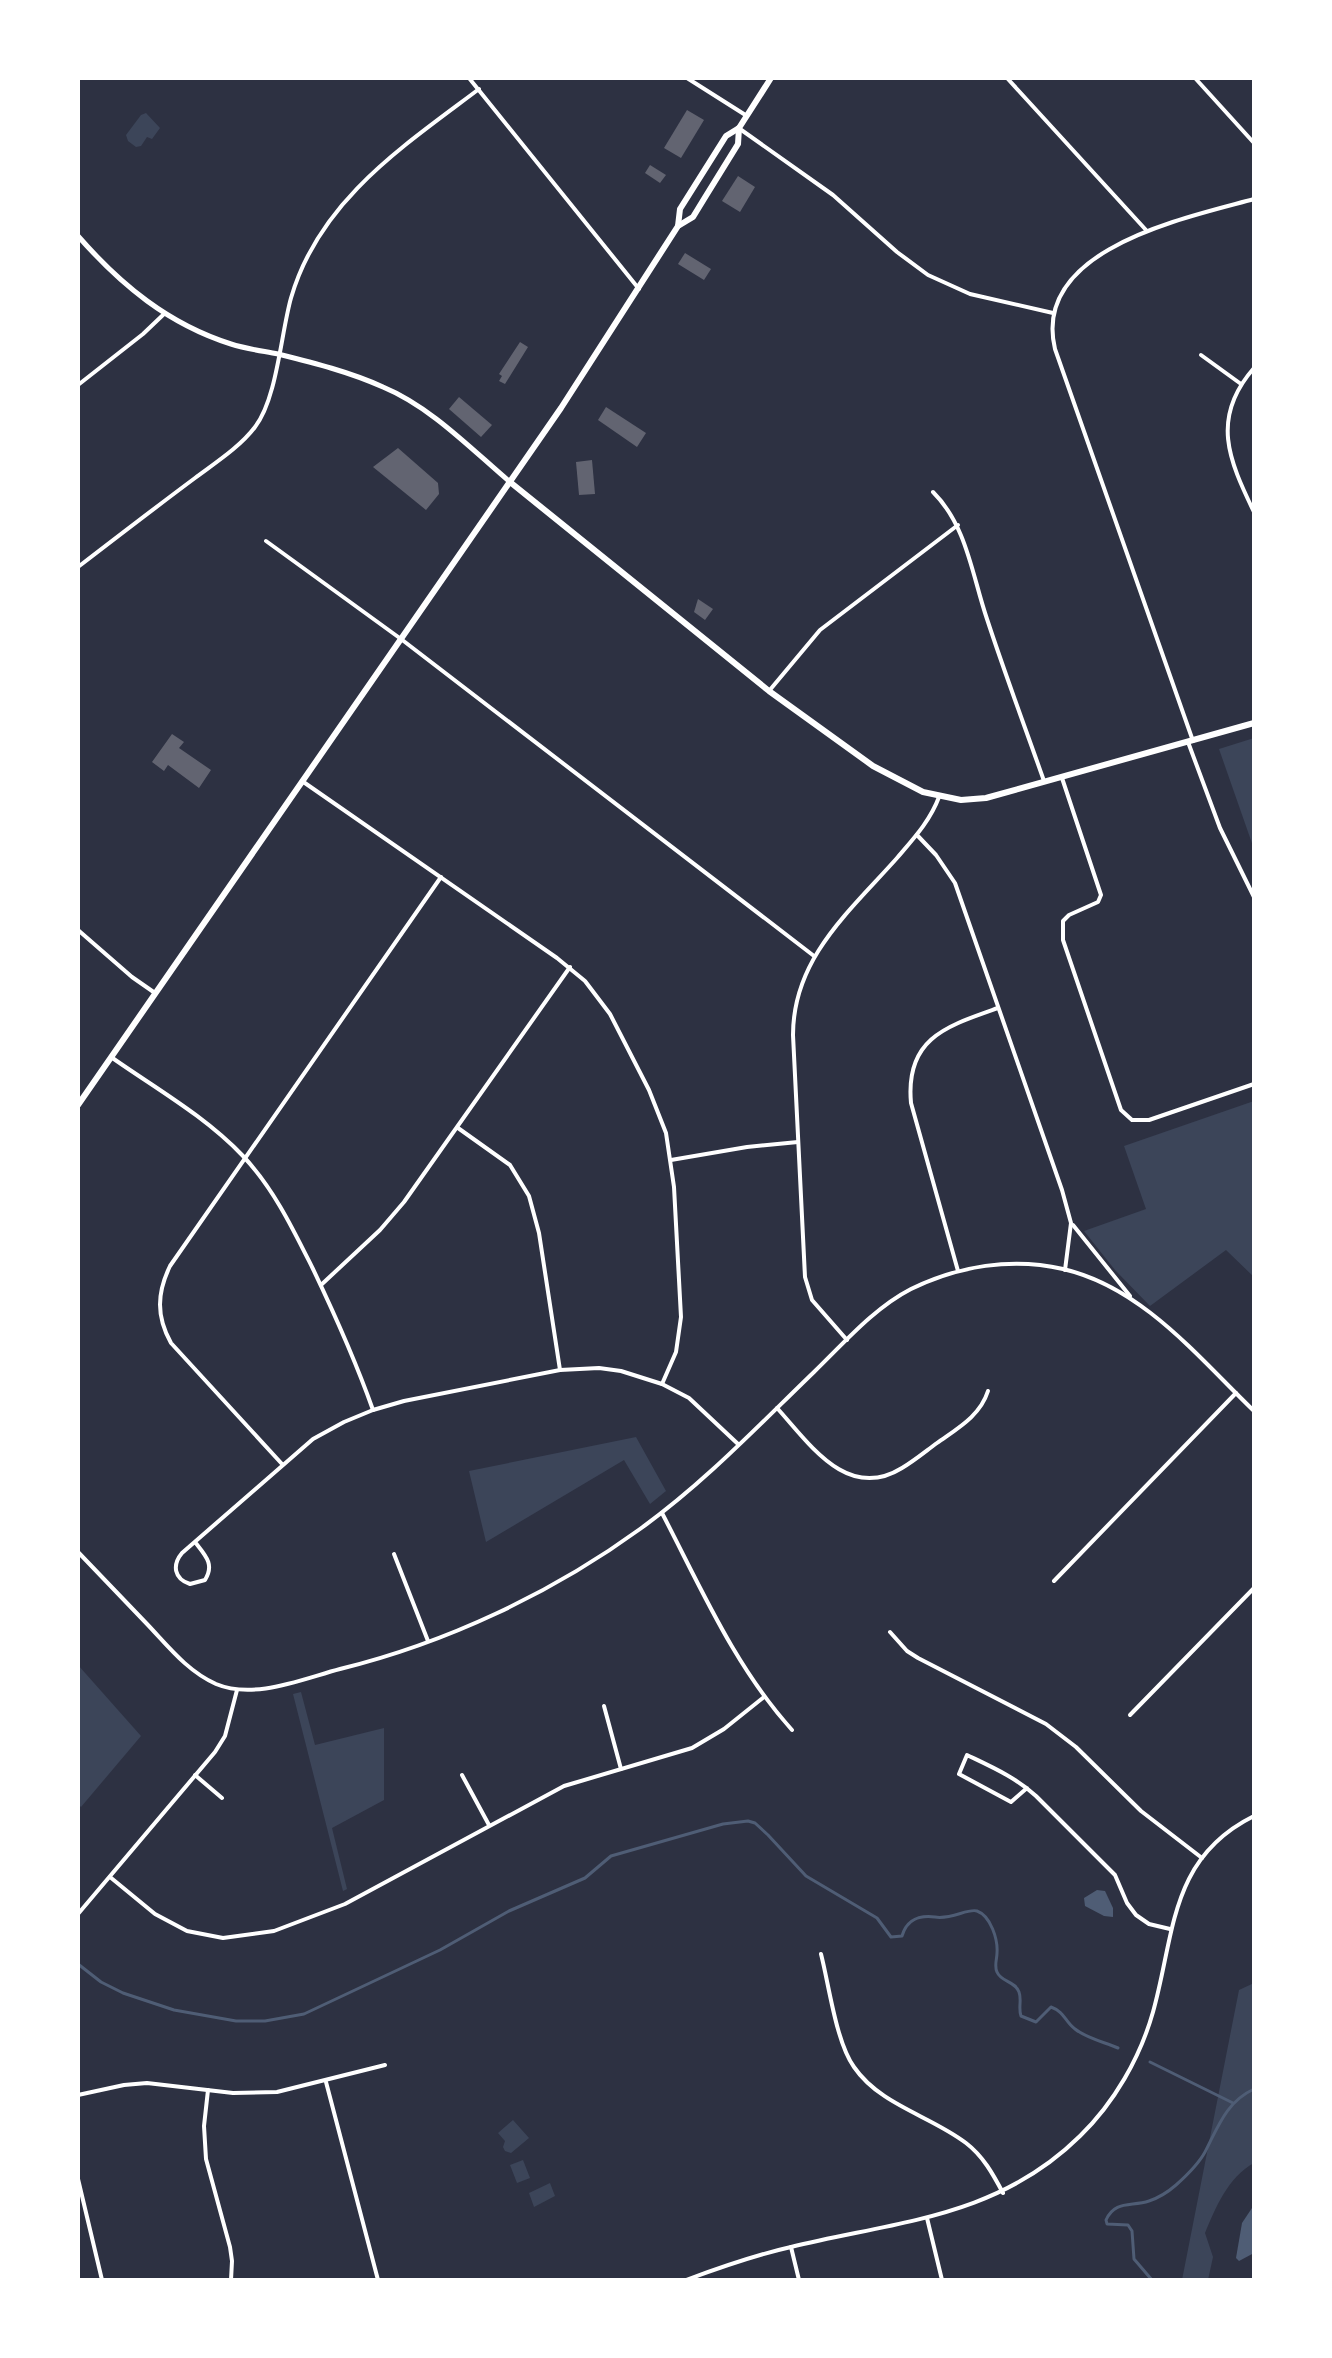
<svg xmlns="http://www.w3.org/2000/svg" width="1332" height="2358" font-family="Rubik,sans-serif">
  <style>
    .green { fill: #3c4559 }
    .water { fill: #4f5d75 }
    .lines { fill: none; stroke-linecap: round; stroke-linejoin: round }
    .stream { stroke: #4f5d75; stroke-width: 3 }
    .building { fill: #626471 }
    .minor { stroke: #fff; stroke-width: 4 }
    .tertiary { stroke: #fff; stroke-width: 5 }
    .primary { stroke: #fff; stroke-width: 6 }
  </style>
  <rect width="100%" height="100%" fill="#2d3142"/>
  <g class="green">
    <polygon points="146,113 160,128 152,139 147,137 141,146 136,147 128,141 126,135 141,115"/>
    <polygon points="1254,738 1254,849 1219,749"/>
    <polygon points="1254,1101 1254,1277 1226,1250 1150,1306 1115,1270 1084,1231 1146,1209 1124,1146"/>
    <polygon points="636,1437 666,1491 650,1504 624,1460 486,1542 469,1471"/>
    <polygon points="78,1665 141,1736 81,1807 78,1804"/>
    <polygon points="301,1692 315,1745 384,1728 384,1800 332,1828 347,1889 343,1891 293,1694"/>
    <path d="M 1254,1983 L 1254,2163 C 1228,2177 1216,2207 1205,2233 L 1213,2257 L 1208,2280 L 1182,2280 L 1239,1990 Z"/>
    <polygon points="513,2120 529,2138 511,2153 505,2151 503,2147 505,2141 498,2133"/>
    <polygon points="523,2160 530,2178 517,2183 510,2165"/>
    <polygon points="550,2183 555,2196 534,2207 529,2193"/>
  </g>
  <g class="water">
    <polygon points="1097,1890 1105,1891 1113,1908 1113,1917 1104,1916 1085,1906 1084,1898"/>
    <polygon points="1254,2205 1254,2253 1239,2261 1236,2258 1242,2223"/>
  </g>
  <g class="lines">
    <g class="stream">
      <path d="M 78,1964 L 101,1982 L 123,1993 L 174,2010 L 236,2021 L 265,2021 L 304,2014 L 440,1950 L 509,1911 L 585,1878 L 611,1856 L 723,1824 L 748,1821 L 755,1823 L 768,1835 L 806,1876 L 877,1918 L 891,1937 L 902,1936 C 907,1919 919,1915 935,1917 C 951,1920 968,1908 977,1911 C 991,1916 998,1940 997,1953 C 997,1959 994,1966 997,1972 C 1001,1982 1015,1981 1019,1992 C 1022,2000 1018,2008 1021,2016 L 1036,2022 L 1051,2007 C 1065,2012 1065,2022 1075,2029 C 1086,2038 1104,2042 1118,2048"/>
      <polyline points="1150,2062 1233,2103"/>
      <path d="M 1152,2280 L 1134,2259 L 1132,2231 L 1128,2225 L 1107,2224 L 1106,2220 C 1115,2200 1131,2207 1149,2201 C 1158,2198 1168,2192 1176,2185 C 1185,2177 1199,2163 1205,2152 C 1218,2127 1226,2102 1254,2089"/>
    </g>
  </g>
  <g class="building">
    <polygon points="687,110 704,120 681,158 664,148"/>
    <polygon points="650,165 666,175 660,183 645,173"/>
    <polygon points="738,176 755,187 740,212 722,201"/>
    <polygon points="685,253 711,269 704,280 678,264"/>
    <polygon points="520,342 528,347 505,384 499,381 502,376 499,374"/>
    <polygon points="459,397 492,425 481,437 449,409"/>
    <polygon points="606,407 646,433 637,447 598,420"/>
    <polygon points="398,448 438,483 439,494 426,510 373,467"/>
    <polygon points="592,460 595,494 579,495 576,462"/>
    <polygon points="698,599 713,609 705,620 694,612"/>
    <polygon points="172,734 184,742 179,748 211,770 199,788 168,765 164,771 152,762"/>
  </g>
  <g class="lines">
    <g class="minor">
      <polyline points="469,78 639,289"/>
      <polyline points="687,78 747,116"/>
      <polyline points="1007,78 1146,230"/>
      <polyline points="1195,78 1254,143"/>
      <polyline points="740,129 833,195 897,252 928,275 970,294 1053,313"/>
      <polyline points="1201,355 1241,384"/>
      <path d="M 1254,368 C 1210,418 1229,460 1254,512"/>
      <polyline points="78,385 143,334 164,314"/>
      <path d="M 933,492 C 967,526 972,575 987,619 C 1005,674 1025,727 1044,781"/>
      <polyline points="266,541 401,639 814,956"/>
      <path d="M 78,567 C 117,537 156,507 195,478 C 215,463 240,447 255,427 C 277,399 281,333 291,298 C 319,201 402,147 479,89"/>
      <polyline points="769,691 820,630 958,525"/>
      <path d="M 1193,741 L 1055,349 C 1031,249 1185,218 1254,199"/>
      <polyline points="1188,742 1220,828 1254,897"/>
      <polyline points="1062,778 1101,895 1098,902 1069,915 1063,921 1063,940 1121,1110 1132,1120 1149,1120 1254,1084"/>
      <polyline points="302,781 557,958 585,981 610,1014 649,1090 666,1133 674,1187 681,1317 676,1352 662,1384"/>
      <polyline points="917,835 936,855 955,883 1062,1190 1071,1223 1065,1270"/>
      <polyline points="78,930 132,977 155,993"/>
      <path d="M 111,1057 C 155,1088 205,1116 243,1156 C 274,1189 293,1229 313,1269 C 335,1315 356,1362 373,1410"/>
      <polyline points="458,1128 510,1165 529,1196 539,1233 560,1370"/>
      <polyline points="671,1160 747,1147 798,1142"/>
      <polyline points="1073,1225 1130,1296"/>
      <path d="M 958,1271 L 911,1103 C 905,1038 947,1026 998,1008"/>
      <polyline points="321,1285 380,1230 404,1202 570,967"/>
      <path d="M 847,1340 L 812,1300 L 805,1277 L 793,1035 C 793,958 850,911 897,858 C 914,838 930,821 939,797"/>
      <path d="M 777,1408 C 809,1443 847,1502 902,1468 C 914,1461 926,1451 937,1443 C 958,1428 980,1416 988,1391"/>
      <path d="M 282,1464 L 171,1343 C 156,1316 157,1293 170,1266 L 441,877"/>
      <path d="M 662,1513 C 701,1588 735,1667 792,1730"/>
      <path d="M 195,1542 C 205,1555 215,1564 205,1580 L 190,1584 C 174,1579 172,1565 182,1553 L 313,1439 L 344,1422 L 373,1410 L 404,1401 L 560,1370 L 599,1368 L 621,1371 L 662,1384 L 689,1398 L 738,1444"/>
      <path d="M 78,1552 C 101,1576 124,1600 147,1624 C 168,1646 187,1671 216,1684 C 254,1700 302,1679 340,1669 C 446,1643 552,1593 640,1529 C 704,1483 758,1426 814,1372 C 844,1343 874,1308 911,1289 C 958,1266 1012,1257 1063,1269 C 1142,1287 1198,1357 1254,1411"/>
      <polyline points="394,1554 428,1641"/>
      <polyline points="1054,1581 1236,1393"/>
      <polyline points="890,1632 907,1651 918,1658 1046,1724 1076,1747 1141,1811 1202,1858"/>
      <polyline points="604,1706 621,1769"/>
      <polyline points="1130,1715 1254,1588"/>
      <polyline points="195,1775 222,1798"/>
      <polyline points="462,1775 489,1825"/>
      <path d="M 1027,1788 L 1011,1802 L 959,1774 L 967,1755 C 992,1767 1015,1777 1036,1796 L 1115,1875 L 1127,1903 L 1136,1915 L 1149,1924 L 1170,1929"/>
      <polyline points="110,1877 155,1914 187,1931 223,1938 274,1931 345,1904 564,1786 692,1748 724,1729 764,1697"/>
      <polyline points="78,1914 215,1752 225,1736 237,1690"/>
      <path d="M 821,1954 C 829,1985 836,2042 854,2067 C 880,2105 931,2116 966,2143 C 983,2156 993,2174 1003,2193"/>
      <polyline points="326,2082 378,2280"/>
      <polyline points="208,2090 204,2126 206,2159 230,2247 232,2261 231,2280"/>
      <polyline points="78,2095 124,2085 147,2083 233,2093 277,2092 385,2065"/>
      <polyline points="78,2179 102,2280"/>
      <polyline points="927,2218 942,2280"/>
      <polyline points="791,2247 799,2280"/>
      <path d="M 686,2280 C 721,2267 755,2255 791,2247 C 897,2221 997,2218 1080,2136 C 1114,2103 1140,2058 1153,2012 C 1175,1934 1169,1858 1254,1816"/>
    </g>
    <path class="tertiary" d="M 78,236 C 121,285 168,324 231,344 C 246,349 263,351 278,354 C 314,363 350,372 383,387 C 431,407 471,449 510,482"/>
    <g class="primary">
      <polyline points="678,226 680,209 726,136 739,128 771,78"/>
      <polyline points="510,482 769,691 873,766 923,792 961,800 986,798 1254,723"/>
      <polyline points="78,1105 561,408 678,226 693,217 704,199 738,144 739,128"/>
    </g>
  </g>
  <rect width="1332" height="2358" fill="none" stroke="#ffffff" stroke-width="160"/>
</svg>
